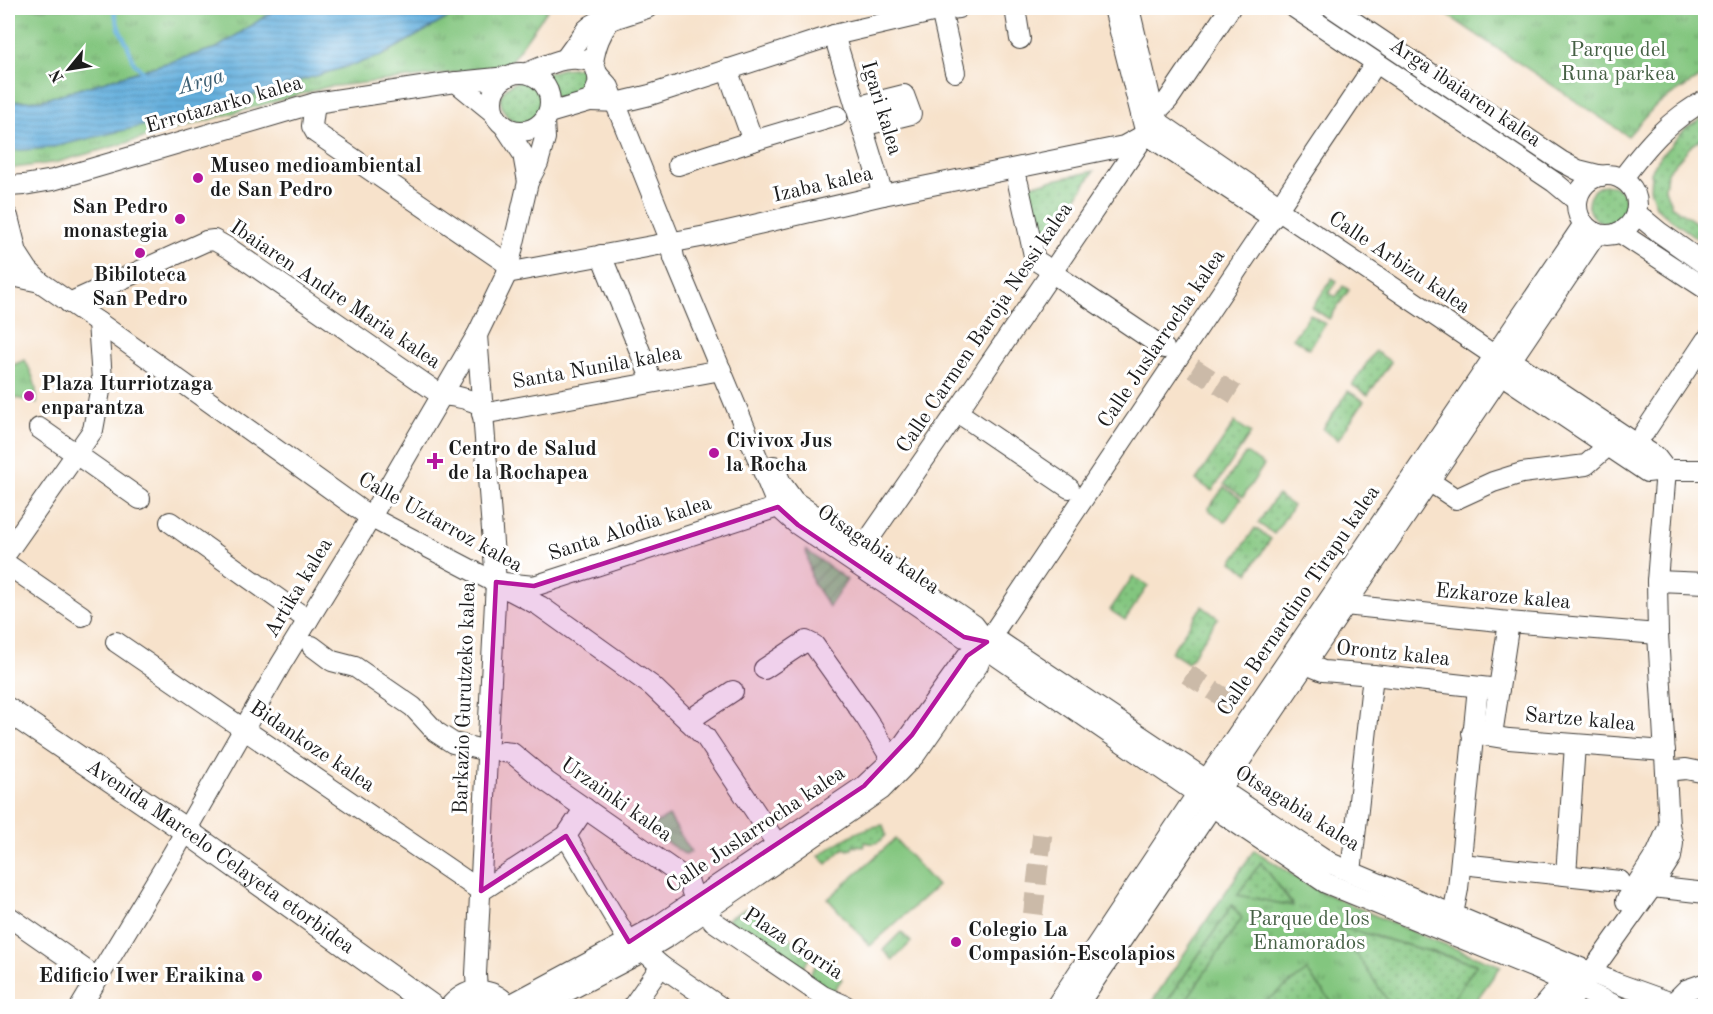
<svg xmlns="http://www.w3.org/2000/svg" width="1713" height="1014" font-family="'Old Standard TT',serif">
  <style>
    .grass { fill: url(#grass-dots); stroke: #50714e; stroke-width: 1.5 }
    .park { fill: url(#park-tufts); stroke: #50714e; stroke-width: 1.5; fill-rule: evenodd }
    .garden { fill: url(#garden-furrows); stroke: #50714e; stroke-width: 1.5 }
    .pitch { fill: #83c67f; stroke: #50714e; stroke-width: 1.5 }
    .water { fill: url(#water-rules); stroke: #40667d; stroke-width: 1.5 }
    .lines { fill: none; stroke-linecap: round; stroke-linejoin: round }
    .stream { stroke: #65b0de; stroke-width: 4 }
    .minor-tunnel { stroke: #cbbaa8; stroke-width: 20; stroke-dasharray: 20 10; stroke-linecap: butt }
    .minor-casing { stroke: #3d3a36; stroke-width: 22 }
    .major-casing { stroke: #3d3a36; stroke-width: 26 }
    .minor { stroke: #fff; stroke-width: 20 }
    .major { stroke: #fff; stroke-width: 24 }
    .marked { fill: #b5179e; fill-opacity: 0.2; stroke: #b5179e; stroke-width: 4.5; stroke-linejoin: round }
    .poi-dot { fill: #b5179e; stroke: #fff; stroke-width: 2 }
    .labels { text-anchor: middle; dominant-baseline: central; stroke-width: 6; stroke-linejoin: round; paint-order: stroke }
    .park-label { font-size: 21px; fill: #456044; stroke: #fff }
    .street-label { font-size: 21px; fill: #1c1c1c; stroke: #fff }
    .poi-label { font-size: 21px; font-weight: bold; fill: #1c1c1c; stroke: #fff; text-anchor: start }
    .water-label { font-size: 22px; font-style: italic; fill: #3d5f73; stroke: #fff }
  </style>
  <defs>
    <pattern id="grass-dots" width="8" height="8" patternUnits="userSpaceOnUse" patternTransform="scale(1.5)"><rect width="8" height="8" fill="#83c67f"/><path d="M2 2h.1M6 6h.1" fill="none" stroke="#6aa067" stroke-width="1.8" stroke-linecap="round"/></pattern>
    <pattern id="park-tufts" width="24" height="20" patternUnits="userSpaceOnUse" patternTransform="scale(1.5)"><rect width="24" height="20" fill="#83c67f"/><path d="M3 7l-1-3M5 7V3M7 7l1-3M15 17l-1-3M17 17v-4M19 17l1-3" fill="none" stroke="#6aa067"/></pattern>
    <pattern id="garden-furrows" width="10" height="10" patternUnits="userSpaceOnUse" patternTransform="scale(1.5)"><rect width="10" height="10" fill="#83c67f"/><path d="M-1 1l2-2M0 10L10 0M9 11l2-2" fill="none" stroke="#6aa067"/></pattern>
    <pattern id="water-rules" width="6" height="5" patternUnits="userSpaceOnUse" patternTransform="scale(1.5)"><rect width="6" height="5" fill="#65b0de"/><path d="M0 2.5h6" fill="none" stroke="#528eb3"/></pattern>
  </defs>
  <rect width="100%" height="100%" fill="#fff"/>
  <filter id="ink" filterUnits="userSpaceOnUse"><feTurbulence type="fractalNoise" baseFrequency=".0167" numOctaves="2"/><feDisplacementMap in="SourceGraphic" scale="12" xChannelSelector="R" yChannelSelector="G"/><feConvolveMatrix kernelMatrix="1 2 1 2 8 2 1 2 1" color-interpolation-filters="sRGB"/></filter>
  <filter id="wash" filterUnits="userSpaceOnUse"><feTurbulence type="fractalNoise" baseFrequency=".008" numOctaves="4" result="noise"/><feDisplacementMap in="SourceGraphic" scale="24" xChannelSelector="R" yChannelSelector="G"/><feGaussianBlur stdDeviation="1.35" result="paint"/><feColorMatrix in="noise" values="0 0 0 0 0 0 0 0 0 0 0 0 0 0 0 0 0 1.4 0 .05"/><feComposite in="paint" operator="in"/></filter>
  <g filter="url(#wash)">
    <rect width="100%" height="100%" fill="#f7e2cb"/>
    <g class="grass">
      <polygon points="584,67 588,73 591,82 583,95 556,99 553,91 542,75 561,69"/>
      <path d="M 527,80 C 529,81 533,82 535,84 C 544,92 546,110 537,118 C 511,142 476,85 527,80 Z"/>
      <polygon points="1705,117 1705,136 1692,145 1667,172 1665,189 1671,205 1705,229 1705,244 1662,213 1656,206 1650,189 1651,173 1657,160 1686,128"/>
      <polygon points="1094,171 1044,246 1027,186"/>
      <circle cx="1607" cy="204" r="19"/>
      <polygon points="1332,278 1337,281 1329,293 1336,297 1343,286 1349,290 1329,319 1312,308"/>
      <polygon points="1310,314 1325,324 1309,349 1293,338"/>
      <polygon points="1375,351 1391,362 1368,395 1352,385"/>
      <polygon points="1348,391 1364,401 1338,440 1323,429"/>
      <polygon points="1235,422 1251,433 1212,491 1196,480"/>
      <polygon points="1277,495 1293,506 1274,534 1258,523"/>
      <polygon points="1255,528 1271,539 1248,573 1232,562"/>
      <polygon points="1133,576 1148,586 1125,620 1110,610"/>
      <polygon points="1202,606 1218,618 1188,663 1171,652"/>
      <path d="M 883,825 L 886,835 C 880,843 874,845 865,842 L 863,847 L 858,845 L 856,847 L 854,845 L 852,849 L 848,850 L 844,848 L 827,864 L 819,856 C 838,842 859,828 883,825 Z"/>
      <polygon points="1261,862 1293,906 1237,895"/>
      <polygon points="1232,905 1242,918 1182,1006 1164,1006"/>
      <polygon points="747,908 812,954 801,971 727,919"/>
      <polygon points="1337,926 1478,965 1448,1006 1391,1006"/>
      <polygon points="1307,971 1335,1006 1259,1006"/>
    </g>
    <g class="park">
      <polygon points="8,8 278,8 217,48 42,100 8,102"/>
      <polygon points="465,8 549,8 508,65 428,76 327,87 58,162 8,169 8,151 46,148 188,115 381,56"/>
      <polygon points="1437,8 1705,8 1705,74 1656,105 1628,136"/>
      <path d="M 25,360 C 33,375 37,386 37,403 L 8,396 L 8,367 Z"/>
      <polygon points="1246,453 1264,465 1243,497 1224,484"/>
      <polygon points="1224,487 1241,499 1225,522 1208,509"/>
      <polygon points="669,816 691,852 686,855 659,837 653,825"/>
      <path d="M 1254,850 L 1313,888 L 1415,933 L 1501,966 L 1472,1006 L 1448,1006 L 1477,964 L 1338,926 L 1391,1006 L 1335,1006 L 1307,971 L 1259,1006 L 1182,1006 L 1242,918 L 1232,905 L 1164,1006 L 1149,1006 ZM 1261,862 L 1293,905 L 1293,906 L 1237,895 Z"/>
      <polygon points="901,932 911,942 893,960 883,950"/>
      <polygon points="817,963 842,979 830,996 806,980"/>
    </g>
    <polygon class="garden" points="806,550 847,580 829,607 812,581"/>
    <polygon class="pitch" points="895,839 937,886 870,946 828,899"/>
    <polygon class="water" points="278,8 465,8 381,56 188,115 49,148 8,151 8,102 42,100 217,48"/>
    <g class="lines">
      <polyline class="stream" points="113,8 120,31 127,44 134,63 144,73"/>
    </g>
  </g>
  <g filter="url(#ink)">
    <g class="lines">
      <g class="minor-tunnel">
        <polyline points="1193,368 1236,395"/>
        <polyline points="1187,674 1237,706"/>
        <polyline points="1033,914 1043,828"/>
      </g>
      <defs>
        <g id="minor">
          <polyline points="1015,8 1020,39"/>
          <polyline points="1114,8 1146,134 1273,218"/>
          <polyline points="1129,8 1154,114 1161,124 1280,206"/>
          <polyline points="1295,8 1554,182 1577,201"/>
          <polyline points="1333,8 1561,161 1578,170 1602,176"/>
          <polyline points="941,10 955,72"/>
          <polyline points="834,35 883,195"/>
          <polyline points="565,59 586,30 592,25 601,20 610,20 647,8"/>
          <path d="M 593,62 C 596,45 600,34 610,20"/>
          <circle cx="521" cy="102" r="29"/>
          <path d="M 527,73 C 550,64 568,53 593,62 C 601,80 600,85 590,101 L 549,113"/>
          <polyline points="599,76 609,87 671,242 674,258 778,507 798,525 964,637 987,642 1000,642 1332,864 1616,983 1672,1003"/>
          <polyline points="456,82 494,113"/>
          <polyline points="590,101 621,102 650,95 834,35 941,10 958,8"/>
          <polyline points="315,103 312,126 316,133 509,265"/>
          <polyline points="856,107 904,95 911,114 862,126"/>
          <polyline points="1154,114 1168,100 1230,8"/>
          <polyline points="505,127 523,154 528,182"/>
          <polyline points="753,141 837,116"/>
          <polyline points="678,165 753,141 727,69"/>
          <circle cx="1607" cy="205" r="30"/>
          <path d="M 1622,179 C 1646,147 1669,119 1706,100"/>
          <polyline points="1018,183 1035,260 1043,265"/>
          <polyline points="8,186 24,185 53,180 315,103 448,83 507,77"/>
          <polyline points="1278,210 1495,356"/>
          <polyline points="1636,213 1659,232 1706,265"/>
          <polyline points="8,217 17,253 28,270 40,282 98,322 370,517 540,606 652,686 706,738 777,844"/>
          <polyline points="1619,232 1706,289"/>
          <polyline points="601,255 648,371"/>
          <polyline points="507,273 706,236 883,195 1124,146 1146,134"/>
          <polyline points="8,275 40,282"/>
          <polyline points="1060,278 1164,348"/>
          <path d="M 69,303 L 206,241 L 214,240 L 230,249 L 441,395 C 456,396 469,398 482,406"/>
          <polyline points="1511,360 1656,457 1666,470"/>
          <polyline points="1501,374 1647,472 1666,470 1706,470"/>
          <polyline points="482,414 721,370"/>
          <polyline points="966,418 1069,488"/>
          <polyline points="39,428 140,499"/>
          <polyline points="1644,433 1706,340"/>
          <polyline points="774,466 781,483 794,501 974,625 987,642 994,654 1189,788 1226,816 1326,883 1537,969 1617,1006"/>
          <polyline points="1429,481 1456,499 1493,482 1522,473 1586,465 1608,446"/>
          <polyline points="170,522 308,620"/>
          <polyline points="862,549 957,412 1143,138"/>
          <polyline points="8,551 93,430 102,380 98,322"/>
          <polyline points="8,565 82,616"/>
          <polyline points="1657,581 1706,583"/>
          <polyline points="504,583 534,586 778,507"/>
          <polyline points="1345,605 1509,622 1658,634"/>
          <polyline points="116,642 481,891 566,836 585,808"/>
          <polyline points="312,646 332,661 355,667 413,707 436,732 453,743 479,749"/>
          <polyline points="1306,664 1323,671 1373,675 1499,689"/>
          <polyline points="764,669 806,641 814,645 866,718 892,760"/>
          <polyline points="688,721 733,691"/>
          <polyline points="1472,733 1509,739 1665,751"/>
          <polyline points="1492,735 1509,622"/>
          <polyline points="503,752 512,753 547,782 688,880 693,895"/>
          <polyline points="1666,771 1686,769 1706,773"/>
          <polyline points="566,836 629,942"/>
          <polyline points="1471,865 1620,881"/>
          <polyline points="1351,872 1373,675"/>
          <polyline points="1566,875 1575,745"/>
          <polyline points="1652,887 1706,893"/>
          <polyline points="1626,901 1657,853 1668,828"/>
          <polyline points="1453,914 1458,889 1478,687"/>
          <polyline points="8,916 97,978"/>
          <polyline points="713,921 823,996 846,1006"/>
          <polyline points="644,951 661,966 719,1006"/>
          <polyline points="477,993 476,974 496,582 477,335"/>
          <polyline points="81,1006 172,855 281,664 362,532 477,335 507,273 528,182 538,163 545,138 544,121"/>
          <polyline points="508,1006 659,925 864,786 892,760 967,656 987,642"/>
          <polyline points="539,1006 644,951 669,936 881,790 915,755 978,665 987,642 1376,63"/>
          <polyline points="633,1006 661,966"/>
          <polyline points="1056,1006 1197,794 1584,224"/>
          <polyline points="1077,1006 1213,805 1221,789 1597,233"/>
          <polyline points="1543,1006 1570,974"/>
          <polyline points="1567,1006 1652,887 1671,857 1673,843 1669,825 1658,634 1657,581 1666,470"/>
          <polyline points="1670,1006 1686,990 1706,983"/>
        </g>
        <g id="major">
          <path id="s1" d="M 8,710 L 185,830 L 431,1006"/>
          <path d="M 453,1006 C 470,988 490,989 507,1006"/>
        </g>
      </defs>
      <use href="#minor" class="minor-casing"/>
      <use href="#major" class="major-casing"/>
      <use href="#minor" class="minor"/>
      <use href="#major" class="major"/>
    </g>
  </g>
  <path class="marked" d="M 778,507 L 798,525 L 964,637 L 987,642 L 967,656 L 912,735 L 864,786 L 629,942 L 566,836 L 481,891 L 496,582 L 534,586 Z"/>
  <g class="poi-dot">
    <circle cx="198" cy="178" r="6"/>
    <circle cx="180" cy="219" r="6"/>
    <circle cx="140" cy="253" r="6"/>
    <circle cx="29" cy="396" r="6"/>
    <circle cx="714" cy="453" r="6"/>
    <path d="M432 452h6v6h6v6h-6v6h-6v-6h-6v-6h6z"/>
    <circle cx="956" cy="942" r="6"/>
    <circle cx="257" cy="976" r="6"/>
  </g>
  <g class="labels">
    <g class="park-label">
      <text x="1618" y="50">Parque del<tspan x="1618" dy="24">Runa parkea</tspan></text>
      <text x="1309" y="919">Parque de los<tspan x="1309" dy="24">Enamorados</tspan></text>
    </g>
    <g class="street-label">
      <text transform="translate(1465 93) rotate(34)">Arga ibaiaren kalea</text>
      <text transform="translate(224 105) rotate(-16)">Errotazarko kalea</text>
      <text transform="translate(881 108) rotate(73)">Igari kalea</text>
      <text transform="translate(823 185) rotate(-13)">Izaba kalea</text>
      <text transform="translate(1399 263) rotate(34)">Calle Arbizu kalea</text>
      <text transform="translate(335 295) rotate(34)">Ibaiaren Andre Maria kalea</text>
      <text transform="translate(985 328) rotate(-56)">Calle Carmen Baroja Nessi kalea</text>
      <text transform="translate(1162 339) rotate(-56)">Calle Juslarrocha kalea</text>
      <text transform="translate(597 368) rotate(-10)">Santa Nunila kalea</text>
      <text transform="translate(440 523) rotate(29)">Calle Uztarroz kalea</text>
      <text transform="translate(630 529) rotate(-18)">Santa Alodia kalea</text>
      <text transform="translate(878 550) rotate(34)">Otsagabia kalea</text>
      <text transform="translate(299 588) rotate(-59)">Artika kalea</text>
      <text transform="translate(1503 597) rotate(5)">Ezkaroze kalea</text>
      <text transform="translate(1299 601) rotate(-56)">Calle Bernardino Tirapu kalea</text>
      <text transform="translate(1393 654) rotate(6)">Orontz kalea</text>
      <text transform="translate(465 698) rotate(-88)">Barkazio Gurutzeko kalea</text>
      <text transform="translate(1580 720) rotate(5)">Sartze kalea</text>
      <text transform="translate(312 747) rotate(34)">Bidankoze kalea</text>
      <text transform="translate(616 800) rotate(35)">Urzainki kalea</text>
      <text transform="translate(1297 809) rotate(32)">Otsagabia kalea</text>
      <text transform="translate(756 830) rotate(-34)">Calle Juslarrocha kalea</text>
      <text stroke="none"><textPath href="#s1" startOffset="258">Avenida Marcelo Celayeta etorbidea</textPath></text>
      <text transform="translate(793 944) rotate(33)">Plaza Gorria</text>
    </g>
    <g class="poi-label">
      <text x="210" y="166">Museo medioambiental<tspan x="210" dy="24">de San Pedro</tspan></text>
      <text x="168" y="207" text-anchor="end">San Pedro<tspan x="168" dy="24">monastegia</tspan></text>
      <text x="140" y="275" text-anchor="middle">Bibiloteca<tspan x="140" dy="24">San Pedro</tspan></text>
      <text x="41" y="384">Plaza Iturriotzaga<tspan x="41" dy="24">enparantza</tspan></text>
      <text x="726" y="441">Civivox Jus<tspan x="726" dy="24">la Rocha</tspan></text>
      <text x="448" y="449">Centro de Salud<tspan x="448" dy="24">de la Rochapea</tspan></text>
      <text x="968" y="930">Colegio La<tspan x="968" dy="24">Compasión-Escolapios</tspan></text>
      <text x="245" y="976" text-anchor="end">Edificio Iwer Eraikina</text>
    </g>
    <g class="water-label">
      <text transform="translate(201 82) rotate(-16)">Arga</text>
    </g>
  </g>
  <rect width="1713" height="1014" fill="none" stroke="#fff" stroke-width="30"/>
  <g transform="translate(69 69) rotate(240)" stroke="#ffffff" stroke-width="4.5" paint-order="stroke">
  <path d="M0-4.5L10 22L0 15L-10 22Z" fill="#1c1c1c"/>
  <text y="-9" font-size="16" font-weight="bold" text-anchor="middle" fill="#1c1c1c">N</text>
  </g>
</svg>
